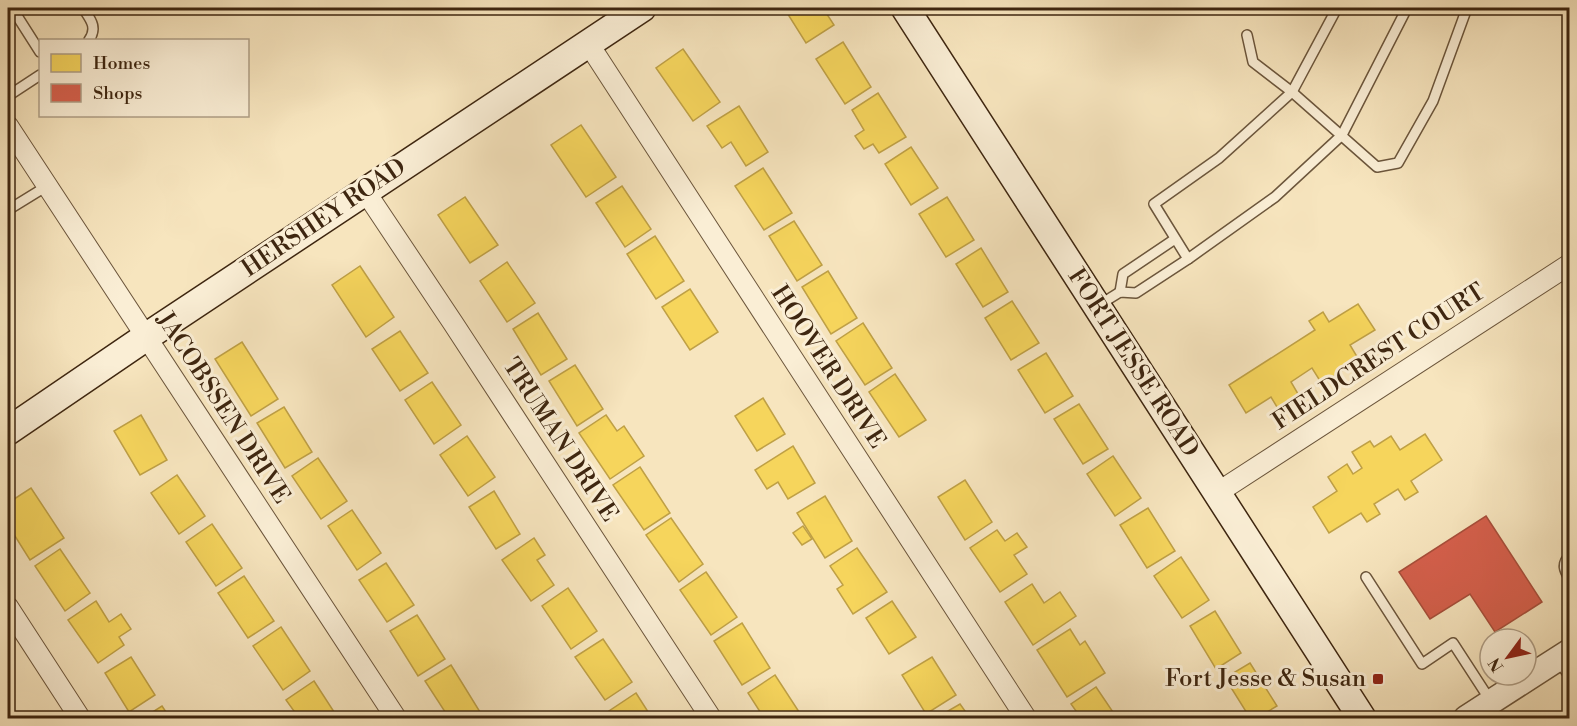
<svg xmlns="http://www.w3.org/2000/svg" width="1577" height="726" font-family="'Libre Bodoni',serif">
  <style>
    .homes { fill: #f6d55c; stroke: #bfa045; stroke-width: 1.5 }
    .shops { fill: #d6604d; stroke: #a84f3b; stroke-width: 1.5 }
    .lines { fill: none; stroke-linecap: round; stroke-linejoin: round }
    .service-casing { stroke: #6c563c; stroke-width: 12 }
    .minor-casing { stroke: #6c563c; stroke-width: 22 }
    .tertiary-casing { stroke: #6c563c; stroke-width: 27 }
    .secondary-casing { stroke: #3e2610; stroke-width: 30 }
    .service { stroke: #faeed5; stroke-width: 9 }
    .minor { stroke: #faeed5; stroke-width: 20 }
    .tertiary { stroke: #faeed5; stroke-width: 24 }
    .secondary { stroke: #faeed5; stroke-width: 27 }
    .poi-dot { fill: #8f2418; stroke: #faeed5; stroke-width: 2 }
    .labels { text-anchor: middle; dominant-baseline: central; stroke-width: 6; stroke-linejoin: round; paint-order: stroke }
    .street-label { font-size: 24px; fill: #3e2610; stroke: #faeed5 }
    .poi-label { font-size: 24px; fill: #3e2610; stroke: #faeed5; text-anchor: end }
  </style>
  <rect width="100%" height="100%" fill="#f7e5be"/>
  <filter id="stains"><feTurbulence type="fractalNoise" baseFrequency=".00333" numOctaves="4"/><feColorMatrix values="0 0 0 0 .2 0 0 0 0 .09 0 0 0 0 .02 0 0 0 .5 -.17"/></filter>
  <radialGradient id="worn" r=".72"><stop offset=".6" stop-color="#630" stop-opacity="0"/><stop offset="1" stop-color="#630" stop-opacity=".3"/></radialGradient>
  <g class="homes">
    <polygon points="784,8 823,8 834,25 806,43"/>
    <polygon points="843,42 871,87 845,104 816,59"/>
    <polygon points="683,49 720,102 693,121 656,68"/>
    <polygon points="878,93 906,137 879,153 873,144 864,149 855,136 864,130 852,110"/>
    <polygon points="739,106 768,152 746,166 731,142 722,148 707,126"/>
    <polygon points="581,125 616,177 586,197 551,145"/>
    <polygon points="911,147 938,188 911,205 885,164"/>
    <polygon points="763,168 792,213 764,230 735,186"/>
    <polygon points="622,186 651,229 625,247 596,203"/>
    <polygon points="465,197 498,245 470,263 438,215"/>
    <polygon points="947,197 974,240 946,257 919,214"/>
    <polygon points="794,221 822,265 797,281 769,236"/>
    <polygon points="655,236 684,281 656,299 627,254"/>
    <polygon points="981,248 1008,292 983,307 956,264"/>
    <polygon points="507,262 535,303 507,322 480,281"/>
    <polygon points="360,266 394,317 366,337 332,285"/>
    <polygon points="828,271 857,318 831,334 802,287"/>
    <polygon points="690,289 718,332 690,350 662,307"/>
    <polygon points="1012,301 1039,343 1011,360 985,318"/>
    <polygon points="1358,304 1375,330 1350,345 1359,360 1322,384 1312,368 1291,382 1301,399 1280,412 1271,397 1246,413 1229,385 1315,330 1309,321 1323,312 1329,322"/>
    <polygon points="538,313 567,359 541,375 513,329"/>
    <polygon points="863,323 892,368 865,385 836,341"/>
    <polygon points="400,331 428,373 400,391 372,349"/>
    <polygon points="242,342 278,399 251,416 215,359"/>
    <polygon points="1046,353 1073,396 1045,413 1018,370"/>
    <polygon points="575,365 603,409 577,426 549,381"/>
    <polygon points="895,374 926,420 899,437 869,392"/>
    <polygon points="432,382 461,425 434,444 405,400"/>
    <polygon points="763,398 785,434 757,451 735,416"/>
    <polygon points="1079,404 1108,449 1083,464 1054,419"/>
    <polygon points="284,407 312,452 285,468 257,423"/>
    <polygon points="141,415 167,460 140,475 114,431"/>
    <polygon points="606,415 617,431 624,426 644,456 610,479 579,433"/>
    <polygon points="1425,434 1442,460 1411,481 1418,492 1405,500 1398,489 1374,504 1380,514 1367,522 1361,513 1329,533 1313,507 1337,491 1328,477 1347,464 1353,474 1362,468 1352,452 1370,441 1374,447 1391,436 1400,450"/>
    <polygon points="467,436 495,477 468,496 440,455"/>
    <polygon points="793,446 815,483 788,499 778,482 767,489 755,470"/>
    <polygon points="1113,456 1141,498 1115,516 1087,474"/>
    <polygon points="318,458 347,501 321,519 292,476"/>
    <polygon points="640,467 670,513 644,530 613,485"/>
    <polygon points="177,475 205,516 179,534 151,493"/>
    <polygon points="965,480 992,522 965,540 938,497"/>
    <polygon points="31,488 64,538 30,560 8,525 8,503"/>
    <polygon points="494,491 520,534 496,549 469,507"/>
    <polygon points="825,496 852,541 825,558 797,513"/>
    <polygon points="1148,508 1175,551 1147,568 1120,525"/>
    <polygon points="352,510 381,553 357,570 328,526"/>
    <polygon points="671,518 703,564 679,582 646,535"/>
    <polygon points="212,524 242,568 216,586 186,542"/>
    <polygon points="803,526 812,539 802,545 793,533"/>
    <polygon points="997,530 1005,541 1017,533 1027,547 1014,555 1027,574 1000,592 970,548"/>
    <polygon points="534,538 545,555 537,560 554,585 531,601 502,560"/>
    <polygon points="857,548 887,592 853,614 837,589 843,585 830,566"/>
    <polygon points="60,549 90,593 65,611 35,566"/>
    <polygon points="1181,557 1209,600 1182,618 1154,576"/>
    <polygon points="386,563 414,605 387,622 359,580"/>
    <polygon points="706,572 737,617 711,635 680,590"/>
    <polygon points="244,576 274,621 248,638 218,593"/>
    <polygon points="1032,584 1044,603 1060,592 1076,616 1033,645 1005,602"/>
    <polygon points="568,588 597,631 571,649 542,606"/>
    <polygon points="96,601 109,622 121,614 131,629 119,637 124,645 98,663 68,620"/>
    <polygon points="892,601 916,637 889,654 866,618"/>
    <polygon points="1215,611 1241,653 1216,669 1190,626"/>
    <polygon points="417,615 445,659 418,676 390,631"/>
    <polygon points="742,623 770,668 742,685 714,641"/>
    <polygon points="281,627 310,671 283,690 253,646"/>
    <polygon points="1070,629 1080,645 1085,641 1105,673 1067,697 1037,650"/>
    <polygon points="603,639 632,682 605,700 575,657"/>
    <polygon points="131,657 155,695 129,712 105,673"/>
    <polygon points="932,657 956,695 926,714 902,675"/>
    <polygon points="1250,663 1277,706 1257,718 1250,718 1225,678"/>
    <polygon points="451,665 480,712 469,718 449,718 425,681"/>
    <polygon points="775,675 803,718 764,718 748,693"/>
    <polygon points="314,681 338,718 299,718 286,700"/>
    <polygon points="1096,687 1117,718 1081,718 1071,704"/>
    <polygon points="636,693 652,718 614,718 609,711"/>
    <polygon points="960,704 970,718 936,718"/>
    <polygon points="162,706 170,718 143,718"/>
  </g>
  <polygon class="shops" points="1486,516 1542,602 1495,632 1470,594 1430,619 1399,572"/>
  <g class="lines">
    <defs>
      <g id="service">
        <polyline points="12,8 40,52"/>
        <path d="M 83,8 C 90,19 98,27 89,40"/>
        <polyline points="1253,9 1253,8"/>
        <polyline points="1247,35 1253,62 1292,92 1377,167 1398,163 1433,101 1467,8"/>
        <polyline points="8,96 40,75"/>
        <polyline points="8,210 47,186"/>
        <polyline points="1188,259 1154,204 1219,158 1292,92 1337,8"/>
        <polyline points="1120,292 1123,274 1175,239"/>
        <polyline points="1099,305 1120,292 1136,293 1188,259 1275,197 1342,135 1407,8"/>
        <path d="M 1570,555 C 1561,564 1564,570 1570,580"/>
        <polyline points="1366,577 1422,664 1453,643 1490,700"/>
        <polyline points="1557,659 1570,677"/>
      </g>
      <g id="minor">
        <polyline points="588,43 1026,718"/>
        <polyline points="8,126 396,718"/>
        <polyline points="365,191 453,323 711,718"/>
        <polyline points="1217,493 1570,264"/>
        <polyline points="8,607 80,718"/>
      </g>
      <polyline id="tertiary" points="1466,718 1570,651"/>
      <g id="secondary">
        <polyline points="905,8 1362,718"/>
        <polyline points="8,431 146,337 642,8"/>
      </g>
    </defs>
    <use href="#service" class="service-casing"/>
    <use href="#minor" class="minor-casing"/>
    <use href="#tertiary" class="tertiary-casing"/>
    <use href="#secondary" class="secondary-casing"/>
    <use href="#service" class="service"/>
    <use href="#minor" class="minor"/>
    <use href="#tertiary" class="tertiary"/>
    <use href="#secondary" class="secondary"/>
  </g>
  <rect class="poi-dot" x="1372" y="673" width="12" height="12" rx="3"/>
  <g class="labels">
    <g class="street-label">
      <text transform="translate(324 218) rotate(-34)">HERSHEY ROAD</text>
      <text transform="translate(1379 357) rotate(-33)">FIELDCREST COURT</text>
      <text transform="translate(1133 363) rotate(57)">FORT JESSE ROAD</text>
      <text transform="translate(828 367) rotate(57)">HOOVER DRIVE</text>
      <text transform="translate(223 408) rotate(57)">JACOBSSEN DRIVE</text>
      <text transform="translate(560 440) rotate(57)">TRUMAN DRIVE</text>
    </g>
    <g class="poi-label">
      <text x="1366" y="679">Fort Jesse &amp; Susan</text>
    </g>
  </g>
  <rect width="1577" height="726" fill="none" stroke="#f7e5be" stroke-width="30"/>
  <rect x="9" y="9" width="1559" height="708" fill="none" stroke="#3e2610" stroke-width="3"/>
  <rect x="15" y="15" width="1547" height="696" fill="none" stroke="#3e2610" stroke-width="1.5"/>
  <rect x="39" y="39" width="210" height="78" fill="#faeed5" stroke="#af9e86" stroke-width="1.5"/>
  <rect x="51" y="54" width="30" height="18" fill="#f6d55c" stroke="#af9e86" stroke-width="1.5"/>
  <text x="93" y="69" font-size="18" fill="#3e2610">Homes</text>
  <rect x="51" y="84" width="30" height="18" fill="#d6604d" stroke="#af9e86" stroke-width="1.5"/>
  <text x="93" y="99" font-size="18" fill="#3e2610">Shops</text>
  <g transform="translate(1508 657) rotate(237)"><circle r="28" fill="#faeed5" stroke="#af9e86" stroke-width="1.5"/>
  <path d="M0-4.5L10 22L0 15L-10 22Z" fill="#8f2418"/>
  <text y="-9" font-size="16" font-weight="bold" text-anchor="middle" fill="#3e2610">N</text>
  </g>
  <rect width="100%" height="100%" filter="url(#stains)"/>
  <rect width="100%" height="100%" fill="url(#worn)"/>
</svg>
